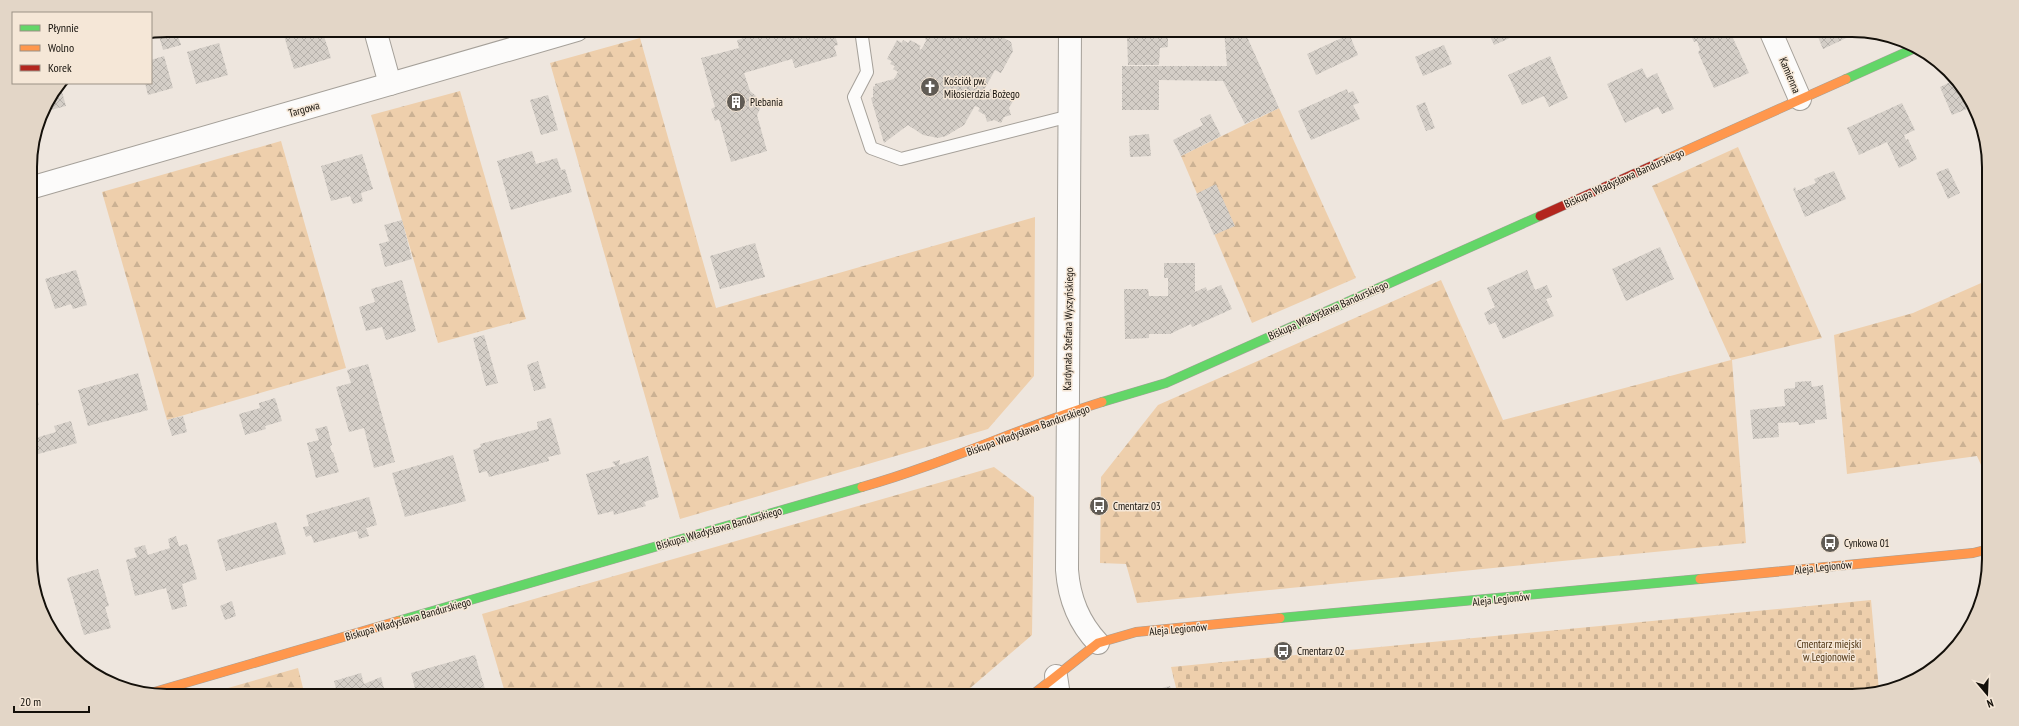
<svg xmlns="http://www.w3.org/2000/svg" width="2019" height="726" font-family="'PT Sans Narrow',sans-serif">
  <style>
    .forest { fill: url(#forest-firs) }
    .cemetery { fill: url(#cemetery-stones) }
    .building { fill: url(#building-cross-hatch) }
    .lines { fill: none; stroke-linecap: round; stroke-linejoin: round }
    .lane-casing { stroke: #a5a099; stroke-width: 14 }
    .street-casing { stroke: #a5a099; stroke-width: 24 }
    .fast-casing { stroke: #a5a099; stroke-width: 10 }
    .slow-casing { stroke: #a5a099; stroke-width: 10 }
    .jam-casing { stroke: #a5a099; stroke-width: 10 }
    .lane { stroke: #fcfbfa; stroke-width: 12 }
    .street { stroke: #fcfbfa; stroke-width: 22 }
    .fast { stroke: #63d668; stroke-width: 9 }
    .slow { stroke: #ff974d; stroke-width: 9 }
    .jam { stroke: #b3261e; stroke-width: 9 }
    .labels { text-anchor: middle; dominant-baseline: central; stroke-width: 3; stroke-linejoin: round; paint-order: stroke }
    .street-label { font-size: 11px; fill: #14100a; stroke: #f5e7d7 }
    .poi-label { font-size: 11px; fill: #14100a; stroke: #f5e7d7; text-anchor: start }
    .park-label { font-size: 11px; fill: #4b300e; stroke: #f5e7d7 }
    .rim { fill: none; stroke: #14100a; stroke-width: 2 }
  </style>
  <defs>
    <pattern id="forest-firs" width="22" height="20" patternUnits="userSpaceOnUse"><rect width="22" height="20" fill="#eecfac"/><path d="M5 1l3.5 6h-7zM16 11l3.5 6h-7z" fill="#cbb193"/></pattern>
    <pattern id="cemetery-stones" width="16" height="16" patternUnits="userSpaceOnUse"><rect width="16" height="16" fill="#eecfac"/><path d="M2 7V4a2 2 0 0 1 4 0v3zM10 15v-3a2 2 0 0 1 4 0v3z" fill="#cbb193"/></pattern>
    <pattern id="building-cross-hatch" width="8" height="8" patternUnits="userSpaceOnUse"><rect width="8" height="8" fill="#d4cec7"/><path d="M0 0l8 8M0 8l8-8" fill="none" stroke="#b5b0aa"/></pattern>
  </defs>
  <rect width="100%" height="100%" fill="#eee6de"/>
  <g class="forest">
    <polygon points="640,38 716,308 1035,217 1034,376 988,429 680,519 550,63"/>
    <polygon points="460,91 526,319 438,343 371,115"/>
    <polygon points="1279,108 1356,278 1252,323 1181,156"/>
    <polygon points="281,141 346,368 167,420 102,192"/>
    <polygon points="1738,147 1822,338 1732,360 1746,543 1137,603 1126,564 1100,563 1101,477 1158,405 1441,280 1503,420 1731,360 1652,186"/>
    <polygon points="1988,280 1989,483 1977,456 1847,474 1834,335 1913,313"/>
    <polygon points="994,467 1034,497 1032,635 961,696 506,696 482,614"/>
    <polygon points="298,668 305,696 200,696"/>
  </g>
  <polygon class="cemetery" points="1871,600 1879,691 1860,696 1178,696 1171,667"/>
  <g class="building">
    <polygon points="167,30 176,30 181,45 163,50 158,32"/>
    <polygon points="302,30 322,30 331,58 294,69 284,36"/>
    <polygon points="771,30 830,30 831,36 835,35 838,45 834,46 837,56 795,68 792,59 744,73 750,91 756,96 760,109 757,115 767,151 731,162 719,119 715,121 711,109 715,107 701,58 739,48 737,40"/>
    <polygon points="932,30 990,30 1011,42 1013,51 1001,73 995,70 984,90 989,92 990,89 997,92 1004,90 1006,97 1013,101 1009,108 1011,115 1004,117 1001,123 994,120 987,122 985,115 978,111 980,108 975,106 964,125 946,136 938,138 923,135 908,125 884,143 871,98 873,97 873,87 875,86 875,84 894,79 898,72 893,69 895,66 890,64 892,61 887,59 897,40 902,43 903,40 908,43 910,40 921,46 919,48 921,50 926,41 924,36 925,33"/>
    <polygon points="1224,30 1244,30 1279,108 1245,124 1223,81 1159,80 1159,110 1122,110 1122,66 1227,66"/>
    <polygon points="1346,30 1365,30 1350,36 1358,55 1316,75 1307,54 1348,35"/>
    <polygon points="1487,30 1526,30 1526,31 1494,45"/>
    <polygon points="1688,30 1727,30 1730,37 1732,36 1749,73 1714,88 1698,52 1700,50 1697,41 1694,42"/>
    <polygon points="1815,30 1852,30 1856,31 1857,33 1823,49"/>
    <polygon points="1127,35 1160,35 1159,38 1168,38 1168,47 1160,48 1159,65 1128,65"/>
    <polygon points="219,43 228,75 196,84 187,52"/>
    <polygon points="1444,45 1452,64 1423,76 1415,57"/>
    <polygon points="164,56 173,88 148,95 145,83 151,83 151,60"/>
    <polygon points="1550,56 1568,98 1549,107 1544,96 1522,105 1508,75"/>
    <polygon points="1642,68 1647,78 1657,73 1674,109 1662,114 1658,107 1625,123 1607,84"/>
    <polygon points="1957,79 1974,106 1952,115 1940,87"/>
    <polygon points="60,85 66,106 43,112 44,106"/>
    <polygon points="1347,89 1348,93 1353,91 1359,103 1353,105 1360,119 1311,140 1298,111"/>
    <polygon points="548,95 558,130 541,135 530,100"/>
    <polygon points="1425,102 1435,128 1426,131 1416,106"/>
    <polygon points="1902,103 1915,130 1904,135 1906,140 1908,139 1917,159 1899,168 1887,142 1859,155 1847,128"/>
    <polygon points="1210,114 1221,136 1181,156 1173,140 1203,125 1200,119"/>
    <polygon points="1149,134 1151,156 1130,157 1129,136"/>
    <polygon points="532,151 536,164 557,158 561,170 565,169 572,192 511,210 497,161"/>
    <polygon points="362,154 373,189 361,193 363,201 353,204 350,196 331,201 321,166"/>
    <polygon points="1948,168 1960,193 1948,199 1936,173"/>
    <polygon points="1834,171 1846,199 1805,217 1793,189 1795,187 1796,191 1816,183 1814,179"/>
    <polygon points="1216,184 1235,226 1214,235 1196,194"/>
    <polygon points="402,220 412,259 385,267 379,244 389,241 384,225"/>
    <polygon points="755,243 765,277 720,289 710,256"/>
    <polygon points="1660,247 1674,279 1626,301 1612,269"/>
    <polygon points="1164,263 1195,263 1195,292 1206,287 1207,291 1221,285 1232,309 1192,327 1191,324 1170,334 1149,334 1149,338 1125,339 1124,289 1148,289 1149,296 1168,296 1168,278 1164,278"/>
    <polygon points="76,270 87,305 73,309 71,304 55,309 45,279"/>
    <polygon points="1527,270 1535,290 1547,285 1552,297 1546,299 1554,316 1503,339 1495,322 1489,325 1484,313 1495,307 1487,288"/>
    <polygon points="402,280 416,331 386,340 382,327 366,331 359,307 375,302 371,289"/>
    <polygon points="484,335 498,383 486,386 473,338"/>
    <polygon points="538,361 546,388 534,391 527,365"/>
    <polygon points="368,364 395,462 374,468 364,428 349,432 336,387 351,383 347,370"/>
    <polygon points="138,373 148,410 88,426 78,390"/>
    <polygon points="1811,381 1812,387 1823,385 1827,419 1815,420 1815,423 1799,425 1798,422 1778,423 1779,437 1753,439 1750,410 1785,406 1784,389 1795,388 1795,382"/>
    <polygon points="32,382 39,405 32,407"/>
    <polygon points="275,398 282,421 265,426 266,429 245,435 239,414 260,408 259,403"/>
    <polygon points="183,416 187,432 172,436 167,420"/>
    <polygon points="551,418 561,454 548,457 549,461 489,477 487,471 479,473 473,450 481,447 480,444 538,429 537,422"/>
    <polygon points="71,421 77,443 35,455 32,439 56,432 54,426"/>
    <polygon points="327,426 332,445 330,446 332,453 333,452 339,472 316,478 307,443 319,440 315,429"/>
    <polygon points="453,455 466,501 405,517 392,473"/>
    <polygon points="648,456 659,497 644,502 646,506 614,515 613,511 598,515 586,474 616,466 612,462 620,460 619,465"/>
    <polygon points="369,497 377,525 366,528 369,536 359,539 357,531 314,543 311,535 306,537 303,527 309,526 306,515"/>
    <polygon points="276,522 286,554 226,571 217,540"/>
    <polygon points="176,536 179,546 187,544 197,579 182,584 187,606 172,610 166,588 135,596 126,560 137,557 134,548 145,545 148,555 170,548 168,539"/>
    <polygon points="98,569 109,606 105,607 111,628 84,635 67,578"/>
    <polygon points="232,601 236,616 225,620 220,606"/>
    <polygon points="475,655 485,689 461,696 417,696 411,673"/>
    <polygon points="361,673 364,684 381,677 386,696 318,696 332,691 332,693 337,692 334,681"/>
    <polygon points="1170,686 1173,696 1143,696 1142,693"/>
  </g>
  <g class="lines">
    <defs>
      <polyline id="lane" points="861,30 867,72 854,97 871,148 901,159 1070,116"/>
      <g id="street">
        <polyline points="375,30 390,84"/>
        <path d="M 1070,30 L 1067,570 C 1069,597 1079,623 1098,643"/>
        <polyline points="1770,30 1800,99"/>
        <polyline points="30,188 577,30"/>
        <polyline points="1056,676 1059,696"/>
      </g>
      <g id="fast">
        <polyline points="1846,79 1913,49"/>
        <polyline points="1102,402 1166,383 1540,216"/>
        <polyline points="1280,618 1700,579"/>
        <polyline points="398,621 862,487"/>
      </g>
      <g id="slow">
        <polyline points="1658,163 1846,79"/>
        <path d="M 862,487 C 944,464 1021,427 1102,402"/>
        <polyline points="1700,579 1973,553 1989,549"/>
        <polyline points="151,693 398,621"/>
        <polyline points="1031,696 1098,643 1136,632 1280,618"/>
      </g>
      <polyline id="jam" points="1540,216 1658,163"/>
    </defs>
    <use href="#lane" class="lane-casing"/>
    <use href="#street" class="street-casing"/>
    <use href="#fast" class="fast-casing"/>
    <use href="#slow" class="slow-casing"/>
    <use href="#jam" class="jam-casing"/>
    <use href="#lane" class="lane"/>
    <use href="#street" class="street"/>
    <use href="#fast" class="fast"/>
    <use href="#slow" class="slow"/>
    <use href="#jam" class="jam"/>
  </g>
  <defs>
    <symbol id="church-disc" viewBox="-11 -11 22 22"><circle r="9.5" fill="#605b54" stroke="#f5e7d7"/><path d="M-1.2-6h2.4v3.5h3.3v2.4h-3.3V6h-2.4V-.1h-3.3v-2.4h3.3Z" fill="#fff"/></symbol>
    <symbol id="building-disc" viewBox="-11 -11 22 22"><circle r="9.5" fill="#605b54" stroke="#f5e7d7"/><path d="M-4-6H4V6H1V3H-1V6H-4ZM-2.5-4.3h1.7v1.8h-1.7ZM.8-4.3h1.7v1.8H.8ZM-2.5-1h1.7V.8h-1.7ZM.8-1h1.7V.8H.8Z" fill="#fff"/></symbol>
    <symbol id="bus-disc" viewBox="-11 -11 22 22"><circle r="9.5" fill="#605b54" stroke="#f5e7d7"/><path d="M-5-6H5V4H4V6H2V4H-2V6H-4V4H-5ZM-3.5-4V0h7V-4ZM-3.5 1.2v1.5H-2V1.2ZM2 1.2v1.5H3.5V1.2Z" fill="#fff"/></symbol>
  </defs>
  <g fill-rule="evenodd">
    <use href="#church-disc" x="919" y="76" width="22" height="22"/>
    <use href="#building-disc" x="725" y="91" width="22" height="22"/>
    <use href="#bus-disc" x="1088" y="495" width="22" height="22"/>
    <use href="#bus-disc" x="1819" y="532" width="22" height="22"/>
    <use href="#bus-disc" x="1272" y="640" width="22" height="22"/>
  </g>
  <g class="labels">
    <g class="street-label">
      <text transform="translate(1790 75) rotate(67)">Kamienna</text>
      <text transform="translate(304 109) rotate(-16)">Targowa</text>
      <text transform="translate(1624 178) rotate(-24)">Biskupa Władysława Bandurskiego</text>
      <text transform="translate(1328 310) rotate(-24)">Biskupa Władysława Bandurskiego</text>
      <text transform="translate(1068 329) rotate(-89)">Kardynała Stefana Wyszyńskiego</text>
      <text transform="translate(1028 430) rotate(-20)">Biskupa Władysława Bandurskiego</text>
      <text transform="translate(719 528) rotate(-16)">Biskupa Władysława Bandurskiego</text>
      <text transform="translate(1823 567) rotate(-6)">Aleja Legionów</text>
      <text transform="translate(1501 599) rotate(-6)">Aleja Legionów</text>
      <text transform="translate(408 619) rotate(-16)">Biskupa Władysława Bandurskiego</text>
      <text transform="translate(1178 629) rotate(-5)">Aleja Legionów</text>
    </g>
    <g class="poi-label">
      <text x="944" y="81">Kościół pw.<tspan x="944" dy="13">Miłosierdzia Bożego</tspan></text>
      <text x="750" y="102">Plebania</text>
      <text x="1113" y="506">Cmentarz 03</text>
      <text x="1844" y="543">Cynkowa 01</text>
      <text x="1297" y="651">Cmentarz 02</text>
    </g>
    <g class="park-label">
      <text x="1829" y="644">Cmentarz miejski<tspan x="1829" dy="13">w Legionowie</tspan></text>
    </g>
  </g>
  <path d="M0 0H2019V726H0ZM167 37H1852A130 130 0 0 1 1982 167V559A130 130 0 0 1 1852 689H167A130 130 0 0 1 37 559V167A130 130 0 0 1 167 37Z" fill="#e3d6c7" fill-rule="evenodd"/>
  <path class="rim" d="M167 37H1852A130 130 0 0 1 1982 167V559A130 130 0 0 1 1852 689H167A130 130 0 0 1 37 559V167A130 130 0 0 1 167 37Z"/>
  <rect x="12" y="12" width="140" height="72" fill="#f5e7d7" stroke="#9b9185"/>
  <rect x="20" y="25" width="20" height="6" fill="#63d668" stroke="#9b9185"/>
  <text x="48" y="32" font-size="12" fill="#14100a">Płynnie</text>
  <rect x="20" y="45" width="20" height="6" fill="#ff974d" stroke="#9b9185"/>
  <text x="48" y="52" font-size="12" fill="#14100a">Wolno</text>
  <rect x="20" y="65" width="20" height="6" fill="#b3261e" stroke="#9b9185"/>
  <text x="48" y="72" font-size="12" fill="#14100a">Korek</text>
  <g transform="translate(1987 694) rotate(161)" stroke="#f5e7d7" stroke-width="3" paint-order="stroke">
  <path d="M0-3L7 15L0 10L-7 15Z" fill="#14100a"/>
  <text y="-6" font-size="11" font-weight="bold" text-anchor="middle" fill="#14100a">N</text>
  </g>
  <path d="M14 706v6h75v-6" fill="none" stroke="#14100a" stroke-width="2"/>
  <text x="20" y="706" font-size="12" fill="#14100a" stroke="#f5e7d7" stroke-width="3" paint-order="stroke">20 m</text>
</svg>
